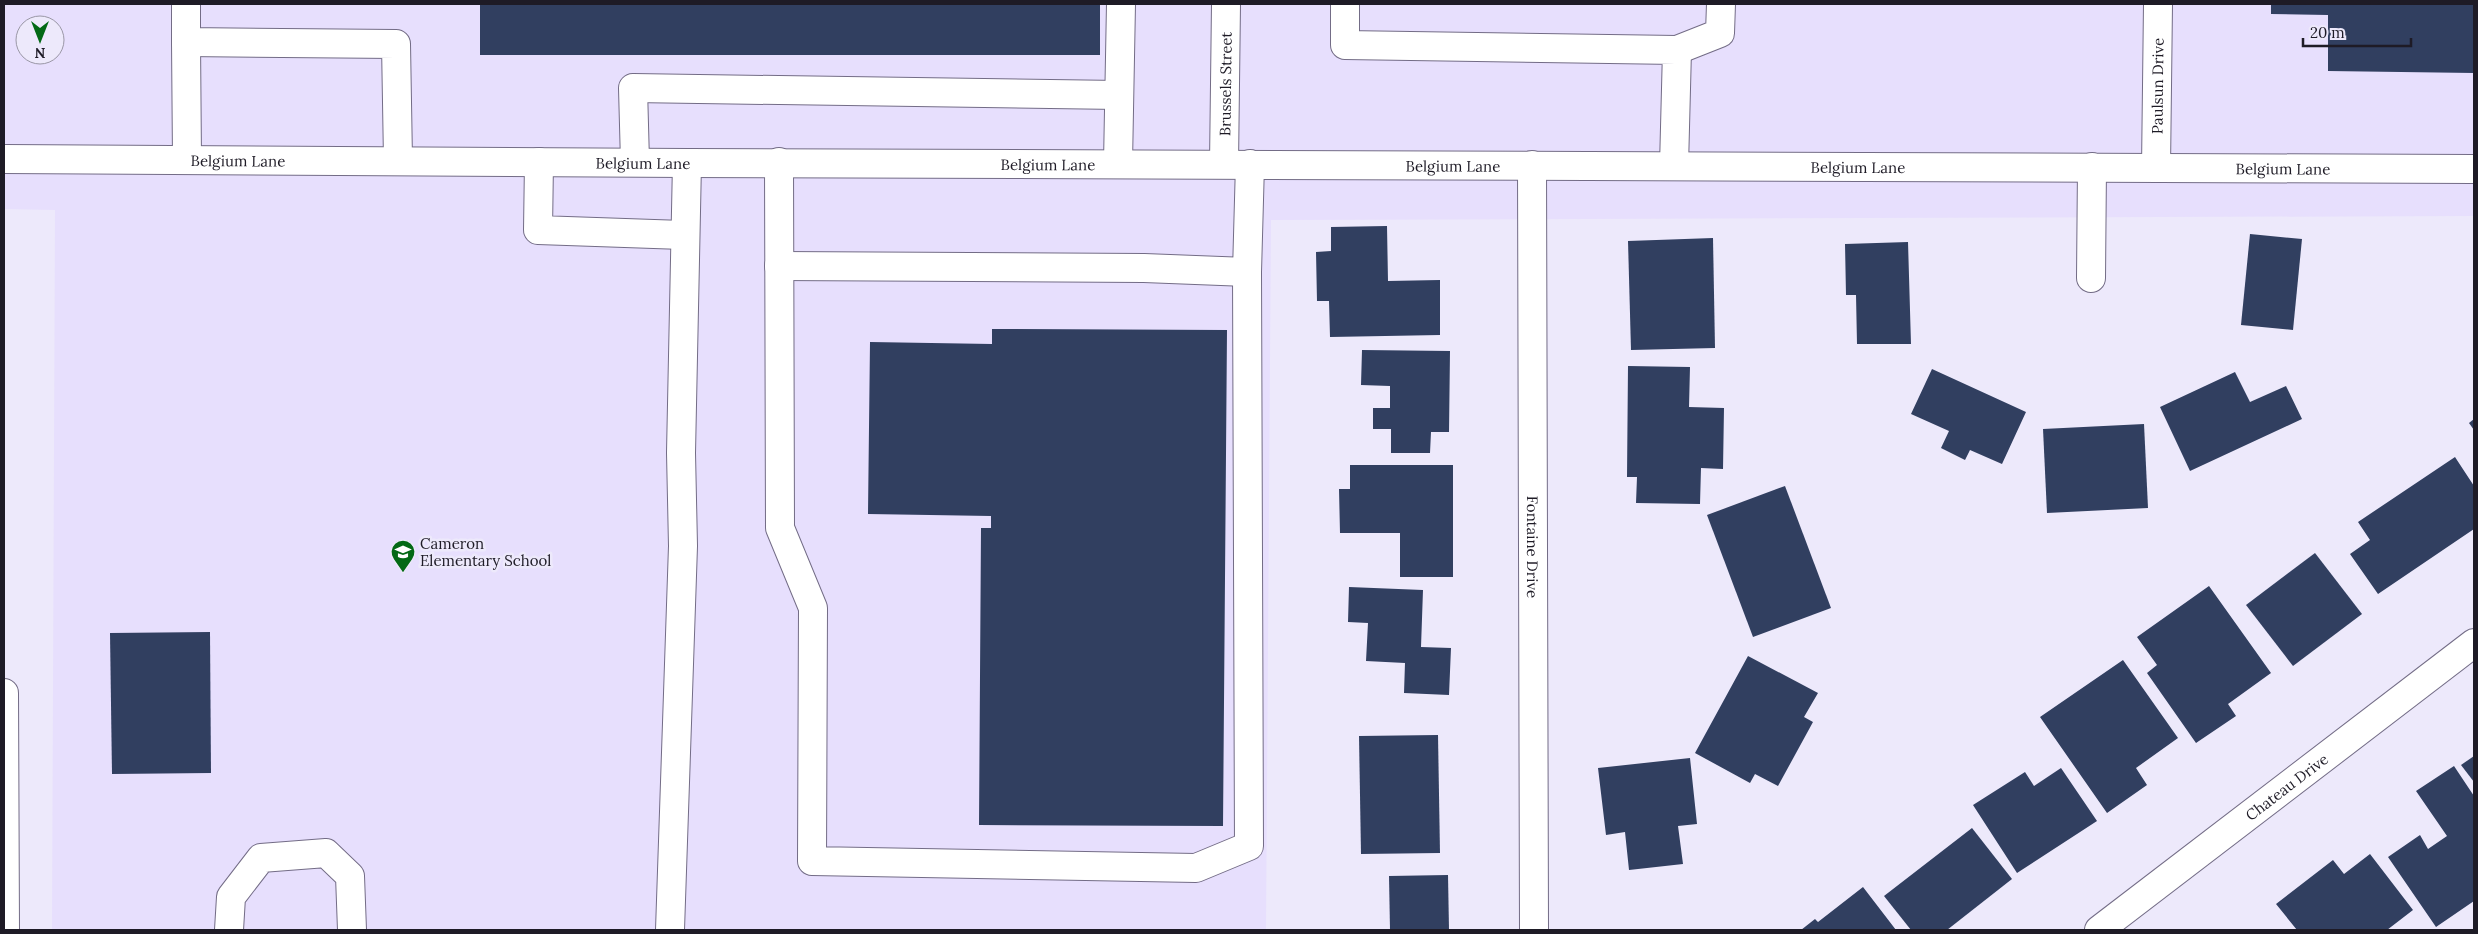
<svg xmlns="http://www.w3.org/2000/svg" width="2478" height="934" font-family="Lora,serif">
  <style>
    .built { fill: #e7dffd; fill-rule: evenodd }
    .building { fill: #313f60 }
    .lines { fill: none; stroke-linecap: round; stroke-linejoin: round }
    .minor-casing { stroke: #736c86; stroke-width: 30 }
    .minor { stroke: #fff; stroke-width: 28 }
    .labels { text-anchor: middle; dominant-baseline: central; stroke-width: 5; stroke-linejoin: round; paint-order: stroke }
    .street-label { font-size: 15px; fill: #1e1b26; stroke: #ede9fb }
    .poi-label { font-size: 15px; fill: #1e1b26; stroke: #ede9fb; text-anchor: start }
  </style>
  <rect width="100%" height="100%" fill="#ede9fb"/>
  <path class="built" d="M 4,4 L 2474,4 L 2474,216 L 1271,220 L 1266,930 L 52,930 L 55,210 L 4,209 ZM 25,25 L 55,25 L 55,55 L 25,55 Z"/>
  <g class="building">
    <rect x="480" y="4" width="620" height="51"/>
    <polygon points="2271,4 2474,4 2474,73 2328,71 2328,15 2271,14"/>
    <polygon points="1387,226 1388,281 1440,280 1440,335 1330,337 1329,301 1317,301 1316,252 1331,251 1331,227"/>
    <polygon points="2250,234 2302,239 2293,330 2241,325"/>
    <polygon points="1713,238 1715,348 1631,350 1628,241"/>
    <polygon points="1908,242 1911,344 1857,344 1856,295 1846,295 1845,244"/>
    <polygon points="992,329 1227,330 1223,826 979,825 981,528 991,528 991,516 868,514 870,342 992,344"/>
    <polygon points="1362,350 1450,351 1449,432 1431,432 1430,453 1391,453 1391,429 1373,429 1373,408 1390,408 1390,386 1361,385"/>
    <polygon points="1628,366 1690,367 1689,407 1724,408 1723,469 1701,468 1700,504 1636,503 1637,477 1627,477"/>
    <polygon points="1932,369 2026,412 2002,464 1970,450 1965,460 1941,448 1949,431 1911,414"/>
    <polygon points="2235,372 2250,402 2286,386 2302,419 2190,471 2160,407"/>
    <polygon points="2474,419 2474,430 2469,423"/>
    <polygon points="2144,424 2148,508 2047,513 2043,429"/>
    <polygon points="2455,457 2474,486 2474,529 2378,594 2350,554 2370,540 2358,522"/>
    <polygon points="1350,465 1453,465 1453,577 1400,577 1400,533 1340,533 1339,489 1350,489"/>
    <polygon points="1785,486 1831,608 1753,637 1707,515"/>
    <polygon points="2315,553 2362,614 2293,666 2246,605"/>
    <polygon points="2209,586 2271,673 2228,704 2236,716 2196,743 2147,673 2157,665 2137,637"/>
    <polygon points="1349,587 1423,590 1421,647 1451,648 1449,695 1404,693 1405,663 1366,661 1368,623 1348,622"/>
    <polygon points="210,632 211,773 112,774 110,633"/>
    <polygon points="1748,656 1818,693 1804,717 1813,722 1778,786 1755,774 1750,783 1695,753"/>
    <polygon points="2123,660 2178,738 2136,768 2147,785 2107,813 2040,717"/>
    <polygon points="1438,735 1440,853 1361,854 1359,736"/>
    <polygon points="2474,756 2474,782 2461,765"/>
    <polygon points="1690,758 1697,824 1678,826 1683,864 1629,870 1625,832 1606,835 1598,768"/>
    <polygon points="2454,766 2474,796 2474,901 2436,927 2388,857 2420,835 2428,849 2447,836 2416,791"/>
    <polygon points="2061,768 2097,821 2017,873 1973,805 2025,772 2034,786"/>
    <polygon points="1972,828 2012,879 1947,930 1911,930 1884,896"/>
    <polygon points="2370,854 2413,910 2387,930 2297,930 2276,904 2333,860 2344,874"/>
    <polygon points="1448,875 1449,930 1390,930 1389,876"/>
    <polygon points="1863,887 1896,930 1801,930 1815,919 1818,922"/>
  </g>
  <g class="lines">
    <defs>
      <g id="minor">
        <polyline points="186,4 186,42 396,44 398,160"/>
        <polyline points="1345,4 1345,45 1677,50 1674,166"/>
        <polyline points="186,42 187,159"/>
        <polyline points="1677,50 1720,33 1721,4"/>
        <path id="s1" d="M 4,159 L 687,163 L 2474,169"/>
        <polyline points="539,162 538,230 683,235"/>
        <polyline points="635,162 633,88 1119,95"/>
        <polyline points="779,162 780,528 813,608 812,861 1196,868 1249,846 1247,272"/>
        <polyline points="1118,163 1121,4"/>
        <path id="s2" d="M 1224,164 L 1226,4"/>
        <path id="s3" d="M 1532,165 L 1534,930"/>
        <path id="s4" d="M 2156,168 L 2158,4"/>
        <polyline points="779,266 1144,268 1247,272 1250,164"/>
        <polyline points="2091,278 2092,167"/>
        <polyline points="4,693 5,930"/>
        <polyline points="229,930 231,897 261,858 326,853 350,876 352,930"/>
        <polyline points="670,930 683,546 681,453 687,163"/>
        <path id="s5" d="M 2099,930 L 2474,643"/>
      </g>
    </defs>
    <use href="#minor" class="minor-casing"/>
    <use href="#minor" class="minor"/>
  </g>
  <defs>
    <symbol id="school-pin" viewBox="-11 -11 22 30"><path d="M0 17L-7.5 6A9.5 9.5 0 1 1 7.5 6Z" fill="#036915" stroke="#ede9fb"/><path d="M0-5L7-2L0 1L-7-2ZM-4 1L0 2.5L4 1V4Q0 6-4 4Z" fill="#fff"/></symbol>
  </defs>
  <g fill-rule="evenodd">
    <use href="#school-pin" x="389" y="538" width="28" height="38"/>
  </g>
  <g class="labels">
    <g class="street-label">
      <text stroke="none"><textPath href="#s2" startOffset="80">Brussels Street</textPath></text>
      <text stroke="none"><textPath href="#s4" startOffset="82">Paulsun Drive</textPath></text>
      <text stroke="none"><textPath href="#s1" startOffset="234">Belgium Lane</textPath></text>
      <text stroke="none"><textPath href="#s1" startOffset="639">Belgium Lane</textPath></text>
      <text stroke="none"><textPath href="#s1" startOffset="1044">Belgium Lane</textPath></text>
      <text stroke="none"><textPath href="#s1" startOffset="1449">Belgium Lane</textPath></text>
      <text stroke="none"><textPath href="#s1" startOffset="1854">Belgium Lane</textPath></text>
      <text stroke="none"><textPath href="#s1" startOffset="2279">Belgium Lane</textPath></text>
      <text stroke="none"><textPath href="#s3" startOffset="382">Fontaine Drive</textPath></text>
      <text stroke="none"><textPath href="#s5" startOffset="236">Chateau Drive</textPath></text>
    </g>
    <g class="poi-label">
      <text x="420" y="543">Cameron<tspan x="420" dy="17">Elementary School</tspan></text>
    </g>
  </g>
  <rect width="2478" height="934" fill="none" stroke="#1e1b26" stroke-width="10"/>
  <g transform="translate(40 40) rotate(180)"><circle r="24" fill="#ede9fb" stroke="#9a97a6"/>
  <path d="M0-4L9 19L0 12L-9 19Z" fill="#036915"/>
  <text y="-8" font-size="14" font-weight="bold" text-anchor="middle" fill="#1e1b26">N</text>
  </g>
  <path d="M2303 38v8h108v-8" fill="none" stroke="#1e1b26" stroke-width="2.5"/>
  <text x="2310" y="38" font-size="15" fill="#1e1b26" stroke="#ede9fb" stroke-width="4" paint-order="stroke">20 m</text>
</svg>
